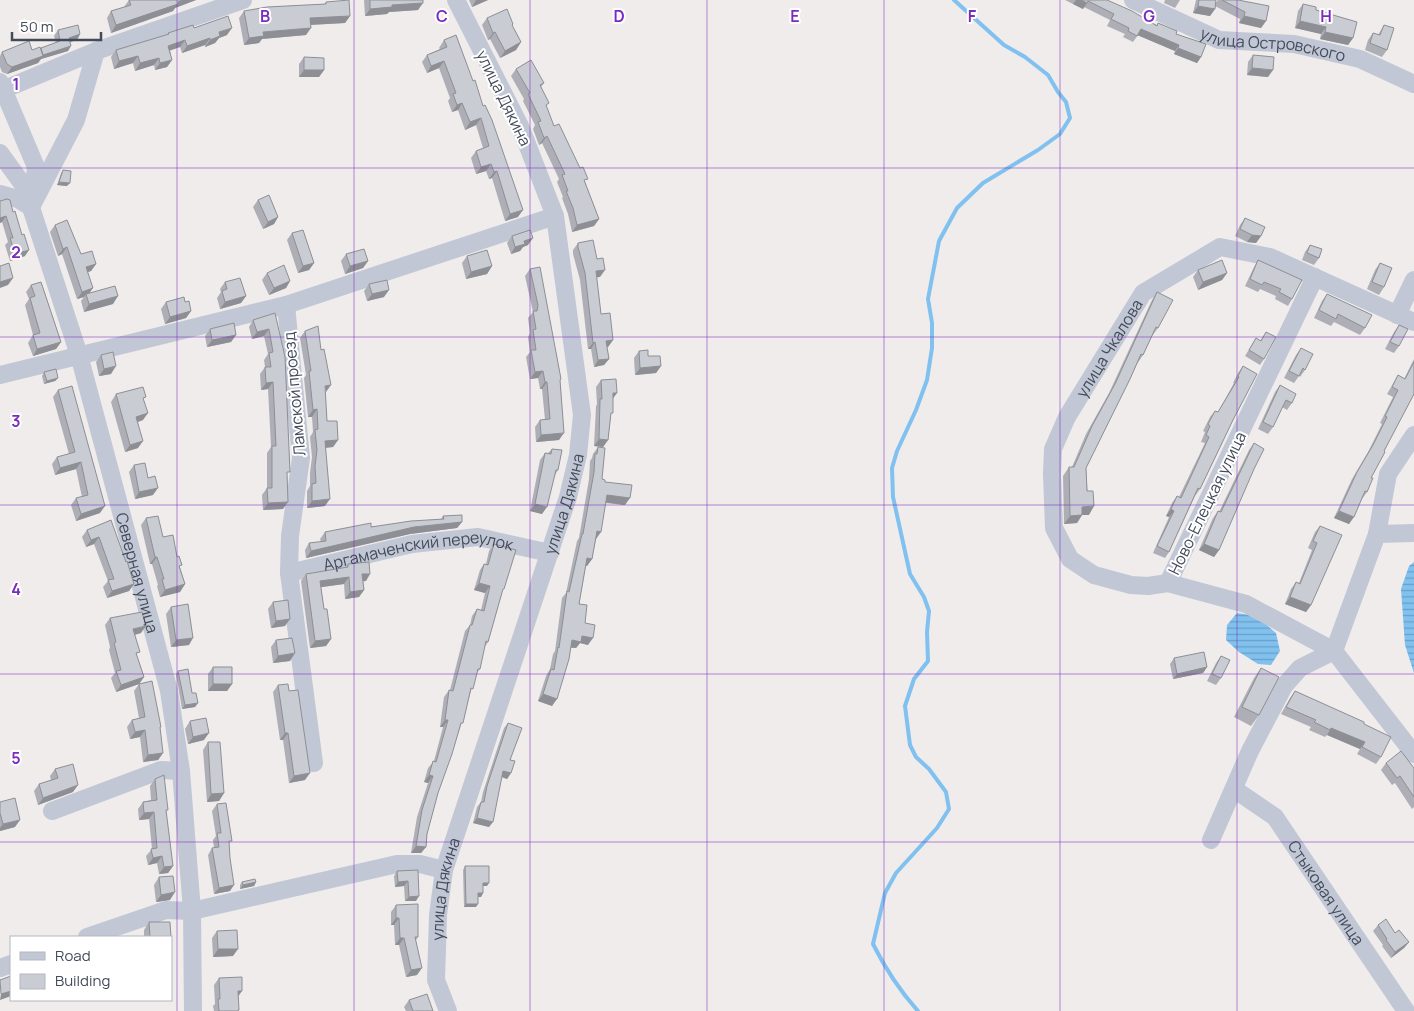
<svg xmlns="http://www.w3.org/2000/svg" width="1414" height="1011" viewBox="0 0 1414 1011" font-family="Manrope,sans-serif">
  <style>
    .water { fill: url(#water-rules) }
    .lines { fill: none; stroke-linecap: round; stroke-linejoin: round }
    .stream { stroke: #80c1ef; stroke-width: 4 }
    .minor { stroke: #c1c7d4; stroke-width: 18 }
    .wall { fill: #aeafb6 }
    .shaded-wall { fill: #8d8f94 }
    .building { fill: #caccd4; stroke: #8d8f94 }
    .grid { fill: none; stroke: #7b2cbf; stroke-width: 1; stroke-opacity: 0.55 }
    .labels { text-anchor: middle; stroke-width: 4; stroke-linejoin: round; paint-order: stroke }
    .street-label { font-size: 16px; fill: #434a5a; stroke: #fff }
    .grid-label { font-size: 16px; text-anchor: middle; font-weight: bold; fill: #7b2cbf; stroke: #fff; stroke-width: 4; stroke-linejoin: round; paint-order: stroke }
  </style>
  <defs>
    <pattern id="water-rules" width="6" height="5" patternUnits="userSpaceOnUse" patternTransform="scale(1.25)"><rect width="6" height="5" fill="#80c1ef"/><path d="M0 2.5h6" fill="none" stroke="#6a9fc5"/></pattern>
  </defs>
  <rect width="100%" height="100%" fill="#efeceb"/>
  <path class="water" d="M1414,562v111l-9,-28 -4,-56 8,-23z
    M1237,613l19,3 20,17 4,18 -9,14 -13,-1 -19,-12 -13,-12 1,-15z"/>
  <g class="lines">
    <path class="stream" d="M918,1011c-18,-20 -33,-43 -45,-67l12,-51 11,-20 41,-45 12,-19 -3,-17 -17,-23 -13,-12 -6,-12 -5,-39 9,-27 14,-18 -1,-29 2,-21 -5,-14 -14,-23 -17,-77 -1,-29 5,-17 19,-41 11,-30 5,-32v-25l-4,-24 11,-58 18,-33 26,-25 55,-33 22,-16 10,-16 -4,-16 -8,-10 -10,-17 -23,-18 -21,-12 -50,-45"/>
    <g class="minor">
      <path id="s1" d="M1133,0l86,40 75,4 66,15 54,25"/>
      <path d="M0,82l36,85 -3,27"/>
      <path d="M0,91l96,-40 147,-51"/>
      <path id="s2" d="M0,153l24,33 55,169 90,336 12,80 11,140 1,100"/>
      <path d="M0,194l18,5 13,8"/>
      <path d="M31,207l45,-87 20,-69"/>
      <path d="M1315,277l-147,306 78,21 88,47 80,103"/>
      <path d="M1397,315l17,-35"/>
      <path d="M0,375l286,-70"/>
      <path d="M1377,534l37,-1"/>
      <path id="s3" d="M289,573l123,-29 66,-7 72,16"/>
      <path id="s4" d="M1168,583l-20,3 -17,-1 -37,-10 -24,-16 -16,-31 -2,-54 1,-25 14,-32 76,-124 77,-46 50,10 144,65"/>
      <path d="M314,763l-25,-190 1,-37 11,-78 -15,-153 269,-89"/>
      <path id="s5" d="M1234,789l41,28 131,194"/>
      <path d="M52,811l109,-41 20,1"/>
      <path d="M1211,840l39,-89 34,-65 16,-18 34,-17 43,-117 11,-60 26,-39"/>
      <path d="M87,937l79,-27 26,1 205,-47h23l24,6"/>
      <path d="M0,968l11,-4"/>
      <path id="s6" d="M448,1011l-12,-31 2,-65 6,-45 124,-373 10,-42 4,-40 -27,-199 -35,-90 -64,-126"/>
    </g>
  </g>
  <path class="wall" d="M129,0h67l-21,8 -2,3 -62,22 -4,-15 4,-7 13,-4z
    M364,0h59l-5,10 -29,2 -2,2 -22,2z
    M469,0h19l-16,7z
    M1065,0h42l50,25 1,-2 18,11 25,23 -4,6 -23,-9 1,-3 -37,-16 -5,7 -10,-5 2,-3 -18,-8 3,-6 -26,-13 -1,2z
    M1165,0h15l-5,8 -11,-5z
    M1196,0h20l-1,4 3,-4h20l28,21 -5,7 -22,-5 1,-4 -25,-13v3l-5,7 -17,-3z
    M326,2l24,14 -5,7 -34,2 -5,10 -44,4 -3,4 -15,2 -5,-27 5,-7 81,-7z
    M1303,4l13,6 37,28 -5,7 -28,-6 1,-5 -26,-6 3,-17z
    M487,18l26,6 -1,2 9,16 -5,8 -16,8 -10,-19 -2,1 -6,-15z
    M1384,25l3,25 -5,7 -17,-7 3,-10 5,-7 5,2z
    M194,28l33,7 -8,3 -4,5 -10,4v-2l-23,8 -2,-6 -10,3 2,10 -5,7 -12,3 -1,-5 -19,6 -2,-8 -19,6 -3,-12 5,-7 51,-15 1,-2z
    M58,30l22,4 -3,6 -7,2 -2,9 -27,8 -3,4 -31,11 -5,-2 -2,-5v-11l2,-4 30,-2 9,-2 15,-5 -2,-7z
    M456,35l62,182 -13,4 -13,-43 -3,1 -3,-8 -10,3 -5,-16 5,-7 7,-3 -7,-23 -11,5 -7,-20 -6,2 -4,-11 2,-3 -11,-30 -12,5 -5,-11 5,-7 13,-6 -1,-1 5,-8z
    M1253,55l15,22 -21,-2 1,-13z
    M304,57l20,13 -5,7h-20v-13z
    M516,69l28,14 -3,4 5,20 8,19 31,56 14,37 -5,7 -22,6 -4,-18 -6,-16 1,-1 -6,-15 2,-3 -17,-36 -3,2 -6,-16 2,-4 -12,-24 1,-2 -13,-23z
    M63,170l4,16 -10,-1 4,-12z
    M258,200l20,17 -4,7 -11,5 -10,-22z
    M0,201l13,11 9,23 3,21 -15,5 -5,-16 3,-3 -6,-20 -2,1z
    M1245,218l16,18 -5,7 -9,-1 -12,-6 5,-11z
    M55,225l26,29 15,10 -5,7 -3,1 2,21 23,11 -29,8 -3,-11 3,-4 -7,2 -15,-45 -4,2 -8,-24z
    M292,233l22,30 -5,7 -11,3 -11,-33z
    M512,236l16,9 -5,2 -3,4 -9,3 -4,-11z
    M578,243l22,34h-4l5,37 12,26 -5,7h-1l2,12 -5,6 -10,2 -3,-18h-3l-8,-69 -7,-26v-4z
    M1310,245l9,13 -5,7 -12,-5 3,-8z
    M346,254l22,7 -5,7 -18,6 -4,-13z
    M467,256l25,10 -5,8 -21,5 -4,-16z
    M1258,260l34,39 -4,7 -13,-7 1,-3 -16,-7 -2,3 -13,-6 9,-19z
    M1380,263l4,24 -5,8 -12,-6 8,-19z
    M530,269l30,112 -1,59 -23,2 -1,-15 5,-7h5l-3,-31h-2l-2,-11 -8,1 -4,-22 4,-5 -2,-15 2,-4 -2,-15 5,-6 -8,-36z
    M1198,270l29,3 -5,7 -24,10 -5,-13z
    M267,273l23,8 -4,7 -17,7 -7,-15z
    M225,282l21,14 -5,7 -21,6 -3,-11 4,-6 -1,-3z
    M369,284l15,13 -17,4 -3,-10z
    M31,285l30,57 -5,7 -23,7 -5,-13 5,-8 -8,-30 4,-6 -3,-7z
    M1157,292l1,36 -6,8 -9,19 -6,9 -51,104 3,47h-7l-5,8 -13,1 -1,-48 6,-9h3l14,-33 23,-41 43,-93z
    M1327,294l38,34 -5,7 -26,-13 -3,4 -17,-8 8,-17z
    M166,302h19l6,9 -5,7 -21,6 -4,-15z
    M275,313l12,164 -4,32 -20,1 -1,-15 5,-7v-35l4,-6 -3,-58 -7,1 -1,-16 5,-7 -1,-7 4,-6 -4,-18 -12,3 -3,-12 4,-7z
    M1399,325v21l-5,7 -9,-4 9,-17z
    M210,329l26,6 -5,7 -24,5 -2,-11z
    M305,331l20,61 2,29 11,19 -5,7 -7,1 -1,58 -18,2v-17l3,-5v-13l2,-16 -2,-20 3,-5 -1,-15h-4l-4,-39 2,-3 -6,-37z
    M1266,332l-2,27 -4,6 -15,-9 11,-18 4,3z
    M1301,348l4,22 -5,7 -1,-1 -5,7 -10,-5 12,-23z
    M639,351l9,5 13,10 -5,7 -21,2 -1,-17z
    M101,355l10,19 -12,2 -3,-14z
    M1414,359v35l-30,57 -13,27 -4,14 -5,7 -13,25 -15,-6 18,-39 16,-27 14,-28 -2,-1 13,-26 -6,-3 11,-19 6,4z
    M1243,366l-10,54 -33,69 -5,7 -26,56 -4,6 -12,-5 16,-36 -3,-1 6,-13 5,-7 2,1 26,-54 -4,-1 4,-10 -2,-1 7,-14 5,-6 3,1 16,-29h-1l5,-10z
    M44,372l14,6 -3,3 -11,3 -2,-8z
    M601,380l12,18 -5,42 -5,7 -9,-1 2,-40 1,-2 -1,-17z
    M1280,385l12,18 -5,7 -5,-3 -9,20 -5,7 -10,-5 17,-37z
    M58,390l42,123 -24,8 -5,-16 5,-7 6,-1 -6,-28 -21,6 -3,-11 5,-7 12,-3 -16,-57z
    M116,394l28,6 -1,20 -5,2v26l-13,4 -14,-50z
    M1254,443l-35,107 -5,7 -15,-7 14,-32 5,-7 1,1 30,-62z
    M598,447l4,32 23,26 -20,-2 -9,36 -4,20 -5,7 -1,-1 -7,39 6,19 3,22 -8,-2 -4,5h-5l-19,58 -14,-5 8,-25 4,-7 3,-15 2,-3 7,-53 4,-5 11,-52 2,-3 10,-59 1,-18 2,-3 1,-4z
    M552,449l6,21 -3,5 -13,39 -12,-3 10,-51 5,-7h3z
    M134,465l14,13 5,17 -18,4 -6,-27z
    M443,516l19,6 -5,6 -47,6 -104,24 -1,-8 4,-7 12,-1 -1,-3 5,-7 116,-13z
    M146,518l17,19 14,20 8,27 -5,8 -20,5 -3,-11 1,-1 -6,-21h-2l-9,-39z
    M111,520l23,64 -5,7 -22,7 -4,-11 5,-6 -14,-37 -8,3 -4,-10 5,-7z
    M1320,526l-9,79 -5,7 -21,-8 6,-15 5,-7 3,1 13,-33 -4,-2 7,-16z
    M494,544l8,48 -14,50 -4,6 -4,21 -4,5 -16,54 -22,65 -11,41 -1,13 -5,6h-10l6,-36 11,-34 -4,-1 4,-14 6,-7 9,-34h-3l4,-30 5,-7h1l15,-59 5,-6 2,-9 5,-7 4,1 4,-17 -11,-3 6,-20 4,-6h2l3,-13z
    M348,564l18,17h-3l1,9 -5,7 -14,2 -1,-15 -23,3 3,22 7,30 -5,7 -16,2 -9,-67 5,-7 39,-6z
    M273,602l12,24 -14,2 -3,-19z
    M171,607l18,38 -18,2 -5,-33z
    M110,618l31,15 -6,2 2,21 7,21 -5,7 -23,8 -5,-14 4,-5 -6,-23 1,-3 -5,-22z
    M276,640l14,21 -17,2 -2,-16z
    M1221,656v22l-5,7 -9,-4 9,-18z
    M1174,658l33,9 -4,6 -30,6 -3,-15z
    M213,667l19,17 -5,7h-19v-17z
    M1261,668l-2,47 -8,11 -17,-9 20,-39z
    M178,671l20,32 -3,4 -13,2 -6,-35z
    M139,684l24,69 -5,7 -15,2 -3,-25 -10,2 -3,-12 5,-7 7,-2 -5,-27z
    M278,685l11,6 16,89 -16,3 -6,-43h-3l-7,-48z
    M1295,691l69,33 17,33 -5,7 -19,-10 3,-5 -33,-14 -2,2 -16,-7 2,-3 -30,-13 9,-16z
    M190,721l14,19 -16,4 -3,-15z
    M508,723l3,50 -4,6 -5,-2 -13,50 -16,-4 4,-16 4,-5 2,-10 21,-64z
    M208,742l16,51 -5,8 -12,1 -4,-52z
    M1386,763l28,5v39l-2,2 -17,-26 -3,2 -11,-15z
    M55,769l18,23 -35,13 -4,-14 5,-7 12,-4 -1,-4z
    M155,779l11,34 7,53 -5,7 -9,1 -2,-11 -9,2 -2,-9 6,-7 -3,-30 -10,1 -1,-11 5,-7 8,-2 -1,-14z
    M0,802l15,25 -15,4z
    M217,804l12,41 1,46 -16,3 -6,-39 4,-7h2l-1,-8 3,-4 -4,-25z
    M465,866l22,20h-4v7l-2,4h-3l-2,10h-12l-1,-37z
    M418,870l-2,31h-11l-1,-15 -9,1 -1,-11 3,-5z
    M159,877l11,23 -14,2 -2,-17z
    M242,882h14l-2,4 -14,3v-4z
    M396,905l22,32 -2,3 1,35 -11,2 -7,-32h-4l-1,-20h-3v-13z
    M149,922l22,15h-27v-7z
    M1378,925l17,8 14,9 -5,6 -13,10 -9,-12 1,-1 -10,-14z
    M217,931l16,25 -20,1 -1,-19z
    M219,978l19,19 1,13 -1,1h-24l-1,-5 2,-2 -1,-19z
    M409,1000l24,11h-27l-2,-4z"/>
  <path class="shaded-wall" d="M183,0h13l-21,8 -2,3 -62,22 5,-8z
    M476,0h12l-16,7z
    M1076,0h5l6,3 -4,6 -10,-5z
    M423,3l-5,7 -29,2 -2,2 -22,2 5,-7 22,-4z
    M1198,6l17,3 -5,7 -17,-3z
    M350,16l-5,7 -39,2 4,-7z
    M1244,16l22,5 -5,7 -22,-5z
    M1300,21l26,6 -5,7 -26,-6z
    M232,28l-5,7 -8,3 -4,5 -10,4 5,-7 9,-8z
    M311,28l-5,7 -44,4 -3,4 -15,2 5,-7 14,-6z
    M1141,29l38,16 -4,6 -38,-16z
    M495,32l-5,7 -2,1 5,-7z
    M1325,32l28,6 -5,7 -28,-6z
    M80,34l-3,6 -11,3 3,-5z
    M210,38l-5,7 -23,8 5,-7z
    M185,40l-5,7 -17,6 5,-7z
    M521,42l-5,8 -16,8 5,-7z
    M71,46l-3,5 -27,8 -3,4 -31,11 5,-7 30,-12z
    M1178,48l23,9 -4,6 -23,-9z
    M138,56l-5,7 -19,6 5,-8z
    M159,58l-5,7 -19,6 5,-8z
    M172,60l-5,7 -12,3 5,-7z
    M444,61l-5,7 -12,5 4,-7z
    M1252,68l21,2 -5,7 -21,-2z
    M304,70h20l-5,7h-20z
    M462,103l-4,7 -6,2 5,-7z
    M481,118l-5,7 -11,5 5,-8z
    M547,136l-5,7 -3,2 5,-7z
    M491,164l-5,7 -10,3 5,-7z
    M497,171l-5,7 -3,1 5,-7z
    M59,182l11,1 -3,3 -10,-1z
    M523,210l-5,7 -13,4 5,-7z
    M6,216l-4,6 -2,1v-5z
    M278,217l-4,7 -11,5 5,-7z
    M599,219l-5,7 -22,6 5,-7z
    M1252,235l9,1 -5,7 -9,-1z
    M533,238l-5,7 -5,2 -3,4 -9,3 4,-7 9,-6z
    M67,247l-5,7 -4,2 5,-7z
    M29,250l-4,6 -15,5 5,-7z
    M368,261l-5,7 -18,6 5,-8z
    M314,263l-5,7 -11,3 5,-7z
    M96,264l-5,7 -10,3 5,-7z
    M492,266l-5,8 -21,5 5,-7z
    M605,270l-5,7 -9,1 5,-7z
    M1227,273l-5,7 -24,10 5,-8z
    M13,278l-5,7 -8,3v-6z
    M290,281l-4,7 -17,7 5,-7z
    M93,288l-5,7 -2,-1 -2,3 -7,2 5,-7z
    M389,290l-5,7 -17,4 5,-7z
    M118,296l-5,8 -29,8 5,-8z
    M246,296l-5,7 -21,6 5,-7z
    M191,311l-5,7 -21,6 5,-7z
    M269,329l-5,7 -12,3 5,-7z
    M236,335l-5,7 -24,5 5,-7z
    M613,340l-5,7 -7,1 5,-7z
    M61,342l-5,7 -23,7 4,-7z
    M595,342l-4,7h-3l5,-6z
    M609,359l-5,6 -10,2 4,-7z
    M116,366l-5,8 -12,2 5,-7z
    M661,366l-5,7 -21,2 5,-7z
    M543,371l-5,7 -8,1 5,-7z
    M58,378l-3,3 -11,3 3,-3z
    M273,382l-5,7 -7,1 5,-7z
    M545,382h2l-5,7h-2z
    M331,385l-5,7 -1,-6z
    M613,393h4l-5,7z
    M317,409l-5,8h-4l5,-7z
    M148,413l-5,7 -12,4 5,-7z
    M564,433l-5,7 -23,2 5,-7z
    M599,439l9,1 -5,7 -9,-1z
    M338,440l-5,7 -13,1 5,-7z
    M143,441l-5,7 -13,4 5,-7z
    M81,462l-5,7 -21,6 5,-7z
    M158,488l-5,7 -18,4 4,-7z
    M607,495l23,3 -5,7 -23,-3z
    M330,499l-5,7 -18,2 5,-7z
    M288,502l-5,7 -20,1 5,-7z
    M535,504l12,3 -5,7 -12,-3z
    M105,506l-5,7 -24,8 5,-7z
    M1094,506l-5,9h-7l-5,8 -13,1 6,-8 12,-9z
    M1171,509l3,2 -5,6 -3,-1z
    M1339,511l15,6 -5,7 -15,-6z
    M462,522l-5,6 -47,6 -104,24 5,-7 103,-24z
    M597,531l4,1 -5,7 -3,-1z
    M99,537l-5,7 -8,3 5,-7z
    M1204,544l15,6 -5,7 -15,-7z
    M155,557h2l-5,7h-2z
    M587,558l5,1 -5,7 -5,-1z
    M362,574h8l-4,7 -9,1z
    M349,577l-5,7 -29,4 5,-7z
    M479,583l11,3 -5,7 -11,-3z
    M134,584l-5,7 -22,7 5,-7z
    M185,584l-5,8 -20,5 5,-7z
    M364,590l-5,7 -14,2 5,-7z
    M1290,597l21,8 -5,7 -21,-8z
    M290,619l-5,7 -14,2 5,-7z
    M146,626l-5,7 -13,3 5,-7z
    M582,636l11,2 -5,7 -8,-2 -4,5 -9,-1 5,-7z
    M193,638l-4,7 -18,2 5,-7z
    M331,639l-5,7 -16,2 5,-7z
    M295,653l-5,8 -17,2 5,-7z
    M1207,667l-4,6 -30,6 4,-5z
    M144,677l-5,7 -23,8 5,-7z
    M213,684h19l-5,7h-19z
    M543,694l14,5 -5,7 -14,-5z
    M198,703l-3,4 -13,2 3,-4z
    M445,720h3l-5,7h-3z
    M1331,728l34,14 -5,7 -33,-14z
    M145,730l-5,7 -10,2 5,-7z
    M209,733l-5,7 -16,4 5,-7z
    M285,733h3l-5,7h-3z
    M163,753l-5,7 -15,2 5,-7z
    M503,771l8,2 -4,6 -8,-3z
    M310,773l-5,7 -16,3 5,-7z
    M429,775l4,1 -5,7 -4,-1z
    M78,785l-5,7 -35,13 5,-7z
    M224,793l-5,8 -12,1 4,-8z
    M154,812l-5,7 -10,1 5,-7z
    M477,818l16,4 -4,5 -16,-4z
    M20,820l-5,7 -15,4v-3l3,-4z
    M416,846l10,1 -5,6h-10z
    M162,856l-5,7 -9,2 5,-7z
    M173,866l-5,7 -9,1 5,-7z
    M408,881l-4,5 -9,1 3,-5z
    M256,882l-2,4 -14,3 3,-4z
    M483,883h6l-2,3h-7z
    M234,885l-4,6 -16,3 5,-6z
    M175,892l-5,8 -14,2 5,-7z
    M478,893h5l-2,4h-5z
    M419,896l-3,5h-11l4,-4z
    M466,904h12l-2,3h-12z
    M396,918h3l-5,7h-3z
    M400,938h4l-5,7h-4z
    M1409,942l-5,6 -13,10 4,-6z
    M218,949h20l-5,7 -20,1z
    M422,968l-5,7 -11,2 5,-7z
    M11,991v5l-11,4 1,-6z
    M238,991h4l-5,7z"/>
  <path class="building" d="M129,0h54l-5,2v2l-62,21 -5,-14 20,-6z
    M349,0l1,16 -40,2 1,10 -48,4 1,4 -15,2 -5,-27 23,-4 59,-3v-2z
    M370,0h53v3l-31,2v2l-22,2z
    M1081,0h26l25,11 25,15 1,-3 19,8 -1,3 30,10 -5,13 -23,-9 1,-3 -38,-16 -4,7 -9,-5 1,-3 -18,-9 3,-5 -26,-13 -1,2z
    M1199,0h17l-1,9 -17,-3z
    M1222,0h16l31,6 -3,15 -22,-5 1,-4z
    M1303,4l13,3v3l41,12 -4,16 -28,-6 1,-5 -26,-6z
    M507,9l6,15 -1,1 9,17 -16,9 -10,-19 -2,1 -6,-15z
    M228,16l4,12 -13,4 1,4 -10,4v-2l-23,8 -2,-6 -17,6 4,14 -12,3 -1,-5 -19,5 -2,-7 -19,5 -3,-11 53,-16 -1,-1 25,-8 1,3z
    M78,25l2,9 -11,4 2,8 -28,9 -2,-7 19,-7 -2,-11z
    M1384,25l10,3 -7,22 -17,-7 3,-10 7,2z
    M456,35l17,46 2,-1 8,26 2,-1 7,15 31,90 -13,4 -13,-43 -3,1 -3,-8 -10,3 -5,-16 13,-5 -8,-28 -11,4 -8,-19 -5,2 -4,-11 3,-1 -12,-32 -13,5 -4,-11 20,-8 -3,-7z
    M29,41l3,9 8,-3 3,9 -31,11 -5,-3 -5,-12z
    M1253,55l21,2 -1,13 -21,-2z
    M304,57l20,1v12h-20z
    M531,60l13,23 -4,2 9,18 -3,2 8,21 5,-2 21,44 3,-1 5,12 -4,1 15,39 -22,6 -4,-17 -7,-17h2l-6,-16 3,-1 -18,-38 -3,2 -6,-16 3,-1 -13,-27 2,-1 -14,-24z
    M63,170l8,1 -1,12 -11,-1z
    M269,195l9,22 -10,5 -10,-22z
    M7,199l3,1 3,12 2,-1 7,24 2,-1 5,16 -14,4 -5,-16h3l-7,-22 -6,2v-17z
    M1245,218l20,9 -4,9 -9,-1 -12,-6z
    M67,220l14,34 11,-3 4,13 -10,3 7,21 -11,4 -15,-45 -4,2 -8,-24z
    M303,230l11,33 -11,3 -11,-33z
    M530,230l3,8 -9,3 1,3 -10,3 -3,-11z
    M593,240l4,19 6,-1 2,12 -9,1 5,43 9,-1 3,27 -7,1 3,18 -11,1 -3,-18 -2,1 -8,-70 -7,-26v-4z
    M1310,245l12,4 -3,9 -12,-5z
    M364,249l4,12 -18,5 -4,-12z
    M487,250l5,16 -21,6 -4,-16z
    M1222,260l5,13 -24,9 -5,-12z
    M1258,260l44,20 -10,19 -13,-7 2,-3 -17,-7 -2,3 -12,-6z
    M9,263l4,15 -13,4v-16z
    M1380,263l12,5 -8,19 -12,-5z
    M284,265l6,16 -16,7 -7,-15z
    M540,267l21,112 -1,1 4,53 -23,2 -1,-15 10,-1 -3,-37h-2l-2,-11 -8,1 -4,-22h5l-3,-20 3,-1 -3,-18h4l1,-6 -8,-36z
    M240,278l6,18 -21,6 -3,-11 5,-2 -2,-7z
    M387,280l2,10 -17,4 -3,-10z
    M41,282l20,60 -24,7 -4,-14 7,-2 -10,-35 5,-2 -4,-11z
    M115,286l3,10 -29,8 -3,-10z
    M1157,292l16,8 -15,28 -2,-1 -13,28 -2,-1 -11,25 -44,89 1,23h6l1,15 -12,1v8l-12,1 -1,-49h5l18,-41 23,-42z
    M1327,294l45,21 -7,13 -27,-14 -2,5 -17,-9z
    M184,297l1,5 4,-1 2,10 -21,6 -4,-15z
    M275,313l10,44 5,115h-3l1,30 -20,1 -1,-15h5v-42h4l-3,-64 -7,1 -1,-16h6l-2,-14 4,-1 -4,-23 -12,3 -4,-12z
    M234,323l2,12 -24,5 -2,-11z
    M1399,325l9,4 -9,17 -9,-4z
    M318,326l3,24 3,-1 7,36 -6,1 2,35h10l1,19 -13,1 5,58 -18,2v-17l4,-1 -1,-17 2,-16 -2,-20 3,-1 -1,-20 -4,1 -4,-39h2l-6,-40z
    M1266,332l10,5 -12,22 -15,-9 7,-12 5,3z
    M1301,348l12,6 -8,16 -2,-2 -4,8 -10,-5z
    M648,350v6h12l1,10 -21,2 -1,-17z
    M113,352l3,14 -12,3 -3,-14z
    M1414,362v32l-30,57 1,1 -14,26h2l-6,14 -2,-1 -11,26 -15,-6 18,-39 16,-27 14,-28 -2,-1 13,-26 -6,-3 6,-12 7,4z
    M1243,366l14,8 -24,46 -33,69 -2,-1 -29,64 -12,-6 17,-35 -3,-2 6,-13 4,2 28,-61 -3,-2 4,-9 -2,-2 7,-13 3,1 21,-35 -1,-1z
    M56,369l2,9 -11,3 -3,-9z
    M616,379l1,14h-4v20h-2l-3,27 -9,-1 1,-40h2l-1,-19z
    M1280,385l16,9 -4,9 -6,-3 -13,27 -10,-5z
    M72,386l33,120 -24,8 -5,-16 12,-3 -7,-33 -21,6 -3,-11 18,-5 -17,-62z
    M143,387l3,10 -3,1 5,15 -12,4 7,24 -13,4 -14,-51z
    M1254,443l10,6 -10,20 -35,81 -15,-6 14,-33 3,1z
    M598,447l7,1 -3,31 3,1v2l27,3 -2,13 -23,-3 -6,37 -4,-1 -5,28 -5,-1 -8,46 8,1 -2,18 10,2 -2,13 -11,-2 -1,6 -9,-2 -3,19 -12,40 -14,-5 8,-25 3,1 4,-23 1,1 8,-57 2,1 13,-58h1l11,-62 1,-18h2z
    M552,449l10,1 -4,20h-2l-9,37 -12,-3 10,-51 6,1z
    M145,463l3,15 7,-2 3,12 -19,4 -5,-27z
    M462,515v7l-48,5 -103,24 -2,-8 17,-2 -1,-9 46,-9v4l40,-6 33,-2 -1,-3z
    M158,516l5,21 10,-2 4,22 2,-1 3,9 -3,1 6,18 -20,6 -3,-11h2l-7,-22h-2l-9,-39z
    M111,520l15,42 1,-1 7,23 -22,7 -4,-11 6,-1 -15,-42 -8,3 -4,-10z
    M1320,526l22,9 -31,70 -21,-8 6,-15 4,2 17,-41 -4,-2z
    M494,544l22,6 -12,39h-1l-15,53 -2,-1 -6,28h-2l-5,20 -2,-1 -8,35h-2l-9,31 -14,39 -11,41 -1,13 -10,-1 6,-36 11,-34 -4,-1 4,-14 3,1 12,-42h-3l4,-30 4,1 17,-66h2l5,-16 7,2 6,-25 -11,-3 5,-19 4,1z
    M369,562l1,12h-8l2,16 -14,2 -1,-15 -29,4 4,28h3l4,30 -16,2 -9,-67 42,-7v-3z
    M288,600l2,19 -14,2 -3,-19z
    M188,604l5,34 -17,2 -5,-33z
    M142,612l4,14 -13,3 7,23 -4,1 8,24 -23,8 -5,-14 5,-1 -7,-27 2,-1 -6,-24z
    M292,638l3,15 -17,3 -2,-16z
    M1204,652l3,15 -30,7 -3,-16z
    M1221,656l9,4 -9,18 -9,-4z
    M213,667h19v17h-19z
    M1261,668l18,9 -20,38 -17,-8z
    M188,669l4,24h4l2,10 -13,2 -7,-34z
    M152,681l9,46h-1l3,26 -15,2 -3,-25 -10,2 -3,-12 13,-3 -6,-33z
    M288,684l1,7 9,-1 12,83 -16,3 -6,-43h-3l-7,-48z
    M1295,691l69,31v2l27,13 -10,20 -19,-10 3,-5 -34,-14 -1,2 -16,-8 2,-2 -30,-13z
    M206,718l3,15 -16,4 -3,-16z
    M508,723l14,5 -12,32 5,1 -4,12 -8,-2 -10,51 -16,-4 4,-16h3l3,-16z
    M208,742h12l4,51 -13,1z
    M1401,751l13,17v29l-14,-21 -3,2 -11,-15z
    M73,764l5,21 -35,13 -4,-14 19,-6 -3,-9z
    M164,775l4,35h-2l7,56 -9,1 -2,-11 -9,2 -2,-9 6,-1 -3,-36 -10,1 -1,-11 14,-2 -2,-21z
    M15,798l5,22 -17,4 -3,-11v-11z
    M226,803l6,38h-3l1,17 4,27 -15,3 -7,-40 7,-1 -2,-14h4l-4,-29z
    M465,866h24v17h-6v10h-5v11h-12z
    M418,870l1,26 -10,1 -1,-16 -10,1 -1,-11z
    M173,876l2,16 -14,3 -2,-18z
    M255,879l1,3 -13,3 -1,-3z
    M418,904v33h-3l7,31 -11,2 -7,-32h-4l-1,-20h-3v-13z
    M1386,919l9,14 4,-3 10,12 -14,10 -9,-12 1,-1 -9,-14z
    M149,922h21l1,15h-21z
    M237,930l1,19h-20l-1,-18z
    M11,976v15l-10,3 -1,-14z
    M242,977v14h-4l1,19h-1v1h-19l-1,-12h2l-1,-21z
    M427,994l6,17h-20l-4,-11z"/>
  <path class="grid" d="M177,0v1011M354,0v1011M530,0v1011M707,0v1011M884,0v1011M1060,0v1011M1237,0v1011M0,168h1414M0,337h1414M0,505h1414M0,674h1414M0,842h1414"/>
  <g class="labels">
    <g class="street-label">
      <text dy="6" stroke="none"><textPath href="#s1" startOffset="149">улица Островского</textPath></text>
      <text transform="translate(504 98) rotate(64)" y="6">улица Дякина</text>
      <text dy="6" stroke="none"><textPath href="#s4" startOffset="334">улица Чкалова</textPath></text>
      <text transform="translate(294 394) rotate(-95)" y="6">Ламской проезд</text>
      <text dy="6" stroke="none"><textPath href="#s6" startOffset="529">улица Дякина</textPath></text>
      <text transform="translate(1207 503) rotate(-64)" y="6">Ново-Елецкая улица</text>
      <text dy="6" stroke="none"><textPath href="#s3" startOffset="132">Аргамаченский переулок</textPath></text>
      <text dy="6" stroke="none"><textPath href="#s2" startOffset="444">Северная улица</textPath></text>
      <text dy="6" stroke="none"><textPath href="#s6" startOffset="125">улица Дякина</textPath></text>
      <text dy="6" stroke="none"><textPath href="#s5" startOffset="141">Стыковая улица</textPath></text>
    </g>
  </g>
  <g class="grid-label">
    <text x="265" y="22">B</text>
    <text x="442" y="22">C</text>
    <text x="619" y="22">D</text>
    <text x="795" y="22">E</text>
    <text x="972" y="22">F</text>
    <text x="1149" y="22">G</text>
    <text x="1326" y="22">H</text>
    <text x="16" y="90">1</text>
    <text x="16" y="258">2</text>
    <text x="16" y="427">3</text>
    <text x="16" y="595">4</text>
    <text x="16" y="764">5</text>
  </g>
  <rect x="10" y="936" width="162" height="65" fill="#ffffff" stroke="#b4b7bd"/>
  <rect x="20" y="952" width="25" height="8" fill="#c1c7d4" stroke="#b4b7bd"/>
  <text x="55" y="961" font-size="15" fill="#434a5a">Road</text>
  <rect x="20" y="974" width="25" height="15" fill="#caccd4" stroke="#b4b7bd"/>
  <text x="55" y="986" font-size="15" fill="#434a5a">Building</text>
  <path d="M12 32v8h89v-8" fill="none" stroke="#434a5a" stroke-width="2.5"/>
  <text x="20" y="32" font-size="15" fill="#434a5a" stroke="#ffffff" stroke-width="4" paint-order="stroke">50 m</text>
</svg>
